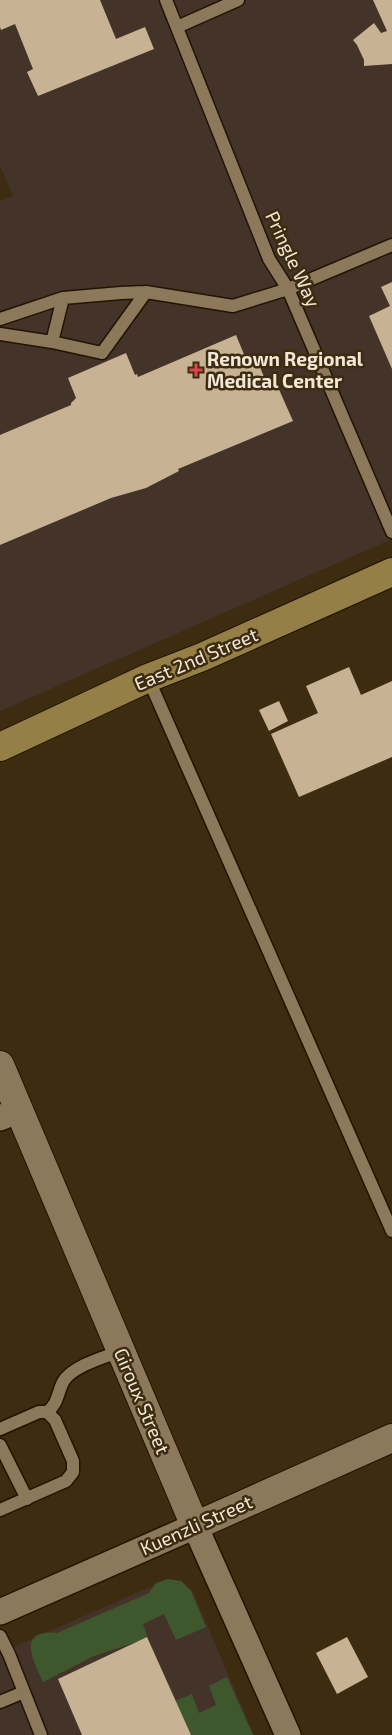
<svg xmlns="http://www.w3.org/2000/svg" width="392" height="1735" viewBox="0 0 392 1735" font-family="'Exo 2',sans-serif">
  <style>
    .medical { fill: #443328 }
    .green { fill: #3f572d }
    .building { fill: #c7b393 }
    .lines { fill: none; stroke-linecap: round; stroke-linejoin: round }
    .service-casing { stroke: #231400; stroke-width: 15 }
    .minor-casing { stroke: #231400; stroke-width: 28 }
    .tertiary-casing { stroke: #231400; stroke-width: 30 }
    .secondary-casing { stroke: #231400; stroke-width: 30 }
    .service { stroke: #8c795c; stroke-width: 12 }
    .minor { stroke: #8c795c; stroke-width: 25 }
    .tertiary { stroke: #8c795c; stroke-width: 28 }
    .secondary { stroke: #948046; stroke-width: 28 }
    .health-dot { fill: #e0444e; stroke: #3d2c10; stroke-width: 2 }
    .labels { text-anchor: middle; stroke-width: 5; stroke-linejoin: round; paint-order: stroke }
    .street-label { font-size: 19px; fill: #f2e7d7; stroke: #3d2c10 }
    .poi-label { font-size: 19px; font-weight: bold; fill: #f2e7d7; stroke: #3d2c10; text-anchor: start }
  </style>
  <rect width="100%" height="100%" fill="#3d2c10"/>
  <path class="medical" d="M0,0h392v539l-392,172v-510l13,-5 -13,-30z
    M168,1579l13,2 11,9 62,145h-254v-82z"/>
  <path class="green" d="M168,1579l13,2 10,10 15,36 -30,13 -12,-26 -21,10 5,14 -54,18 -51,26c-9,-21 -28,-53 14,-49l92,-40 7,-10z
    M227,1677l26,58h-62l-16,-34 17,-7 7,19 17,-8 -7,-19z"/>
  <path class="building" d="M0,0h100l16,39 29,-12 9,22 -116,47 -11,-24 6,-3 -18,-45 -14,6 -1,-3z
    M373,0h19v64l-28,2v-6l-7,-15 -4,-5 21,-17 7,10 6,-2z
    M392,282v87l-23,-53 21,-10 -9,-19z
    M236,335l12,29 9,-4 12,29 8,-4 16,36 -115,48 1,2 -33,17 -35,10 -111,47v-110l71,-30v-2l5,-5 -8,-20 58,-25 9,22 2,-1 1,3z
    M349,667l12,28 31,-14v76l-93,40 -28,-63 47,-21 -12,-27z
    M279,701l9,20 -19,10 -10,-21z
    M147,1637l44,98h-109l-24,-56z
    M347,1637l21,40 -31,17 -21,-41z"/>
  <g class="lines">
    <g class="service-casing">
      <path id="service" d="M166,0l103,259 19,30 104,243
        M177,27l61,-27
        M63,298l-11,44 50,11 44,-61
        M0,319l63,-21 58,-5 25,-1 87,14 55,-17 104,-44
        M0,334l52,8
        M148,678l244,553
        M47,1412c11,-8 10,-18 16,-30 9,-16 42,-25 58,-31
        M0,1429l39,-17h8l8,8 18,41v11l-7,9 -66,29
        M0,1445l27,54
        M0,1636l9,18 32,81
        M0,1702l24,-10"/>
    </g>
    <g class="minor-casing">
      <path id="minor" d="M0,1118l19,-8
        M0,1612l195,-86 93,209"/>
    </g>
    <g class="tertiary-casing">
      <path id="tertiary" d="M0,1065l195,461 197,-88"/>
    </g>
    <g class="secondary-casing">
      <path id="secondary" d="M0,747l148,-69 54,-21 190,-85"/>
    </g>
    <use href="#service" class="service"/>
    <use href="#minor" class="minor"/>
    <use href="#tertiary" class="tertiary"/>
    <use href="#secondary" class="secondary"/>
  </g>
  <path class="health-dot" d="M193.5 362.5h5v5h5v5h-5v5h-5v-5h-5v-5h5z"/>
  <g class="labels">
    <g class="street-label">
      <text transform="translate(293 259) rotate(65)" y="7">Pringle Way</text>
      <text transform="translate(196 659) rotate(-23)" y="7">East 2nd Street</text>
      <text transform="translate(142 1401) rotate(67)" y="7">Giroux Street</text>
      <text transform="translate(196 1525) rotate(-24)" y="7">Kuenzli Street</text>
    </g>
    <g class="poi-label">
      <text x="207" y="366">Renown Regional<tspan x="207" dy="22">Medical Center</tspan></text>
    </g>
  </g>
</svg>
